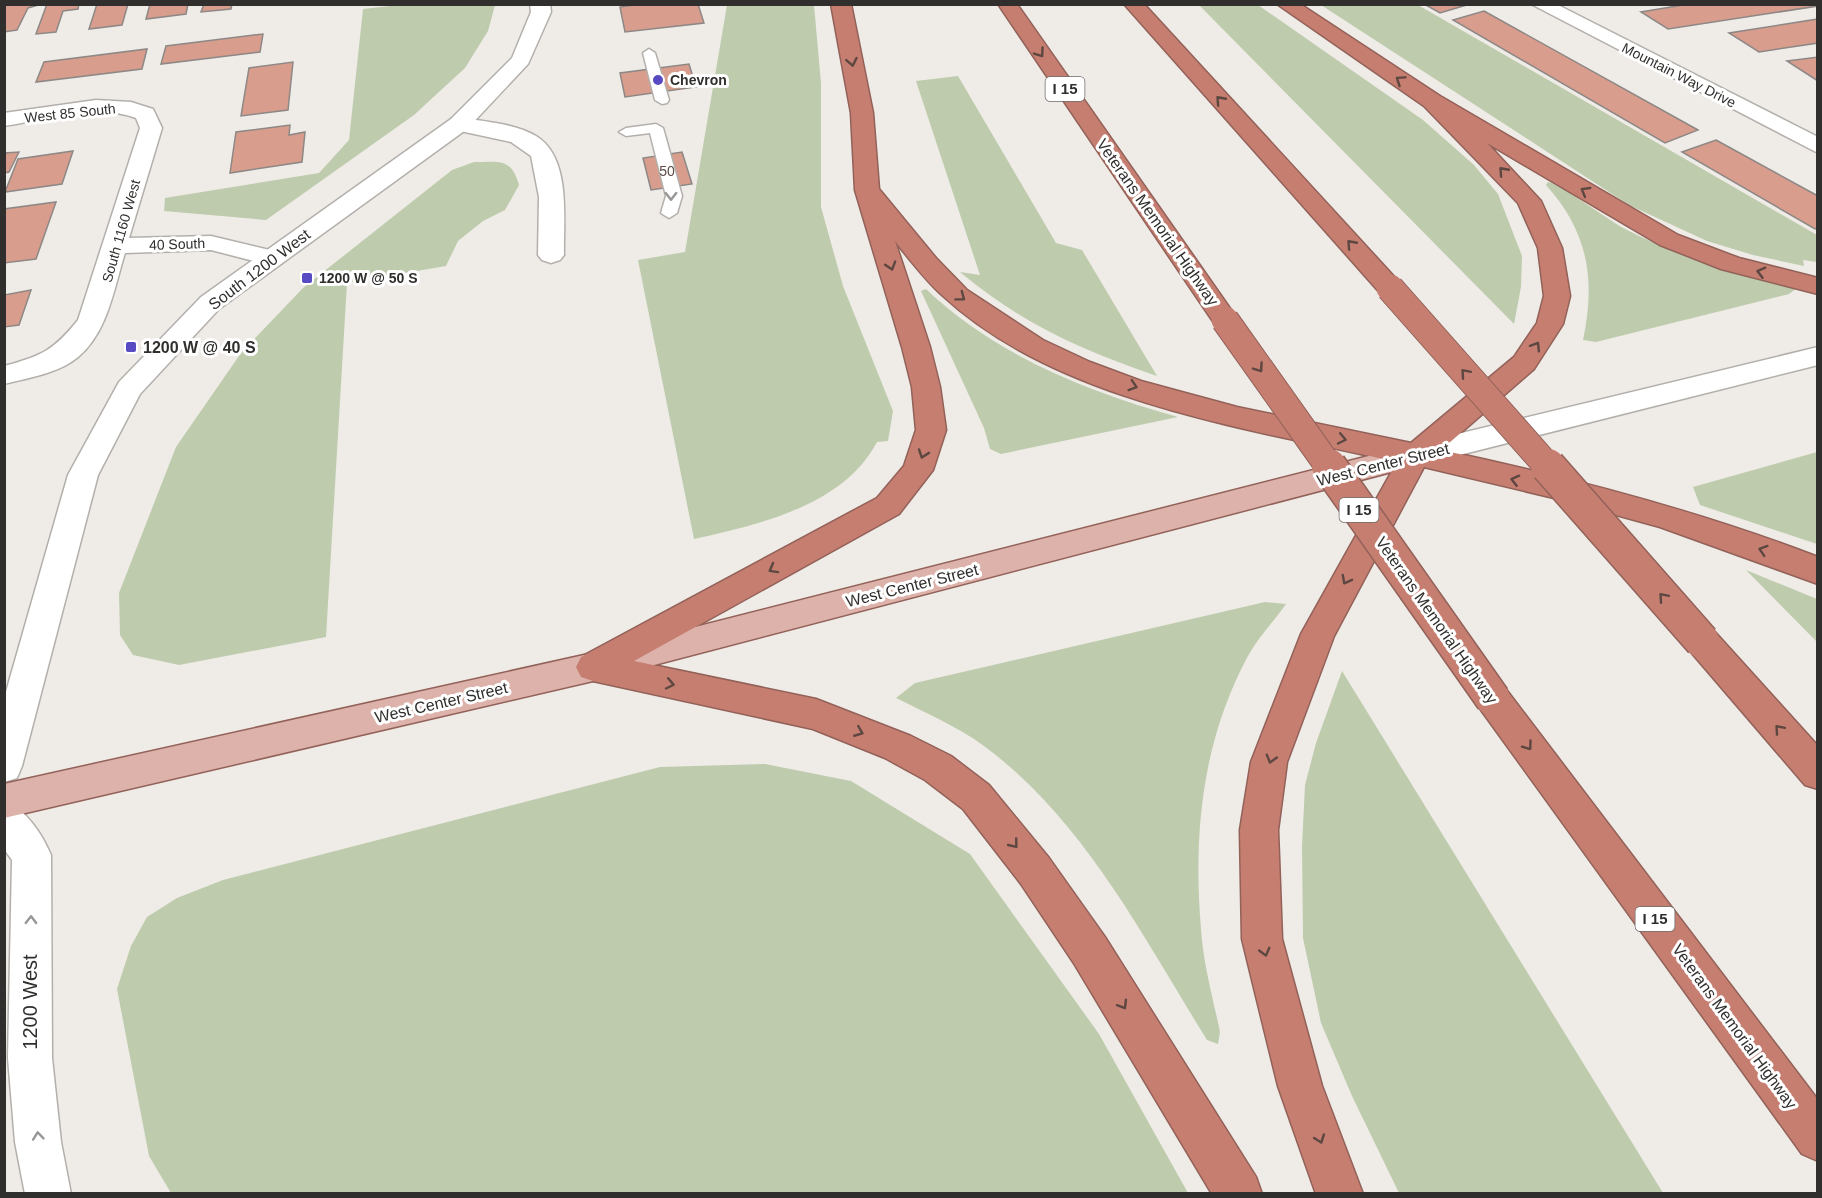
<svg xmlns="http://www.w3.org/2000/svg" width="1822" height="1198" viewBox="0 0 1822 1198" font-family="Helvetica,sans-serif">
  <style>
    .green { fill: #beccad }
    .building { fill: #d89d8c; stroke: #8d8886; stroke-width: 1.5 }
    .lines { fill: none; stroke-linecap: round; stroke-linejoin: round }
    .lane-casing { stroke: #b3b0ac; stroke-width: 3 }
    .street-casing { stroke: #b3b0ac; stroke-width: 3 }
    .secondary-casing { stroke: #b3b0ac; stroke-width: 3 }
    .primary-casing { stroke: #926259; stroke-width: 3 }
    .highway-casing { stroke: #926259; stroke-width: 3 }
    .lane { fill: #fff; fill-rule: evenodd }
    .street { fill: #fff; fill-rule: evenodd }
    .secondary { fill: #fff; fill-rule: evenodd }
    .primary { fill: #ddb2aa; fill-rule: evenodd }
    .highway { fill: #c67e71; fill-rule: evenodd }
    .highway-bridge-far1-casing { stroke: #926259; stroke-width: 29; stroke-linecap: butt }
    .highway-bridge-casing { stroke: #926259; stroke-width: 37; stroke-linecap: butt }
    .highway-bridge-far1 { stroke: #c67e71; stroke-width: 27 }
    .highway-bridge { stroke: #c67e71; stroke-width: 34 }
    .oneway { stroke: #5d4741 }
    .oneway2 { stroke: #989796 }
    .poi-dot { fill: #574ac2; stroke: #fff; stroke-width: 2 }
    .labels { text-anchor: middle; stroke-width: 6; stroke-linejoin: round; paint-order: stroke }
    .far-street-label { font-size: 14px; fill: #302f2d; stroke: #fff }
    .far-poi-label { font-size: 14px; font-weight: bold; fill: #302f2d; stroke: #fff; text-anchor: start }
    .number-label { font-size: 14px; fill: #5a4a45 }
    .shield { fill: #fff; stroke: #6e6d6c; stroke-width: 1.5 }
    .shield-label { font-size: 15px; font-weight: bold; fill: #302f2d }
    .street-label { font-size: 16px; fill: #302f2d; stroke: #fff }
    .poi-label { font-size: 16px; font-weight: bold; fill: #302f2d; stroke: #fff; text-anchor: start }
    .near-street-label { font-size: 20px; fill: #302f2d; stroke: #fff }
  </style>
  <rect width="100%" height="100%" fill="#efebe7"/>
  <path class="green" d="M399,5h96l-7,26 -23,37 -51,47 -148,105 -102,-9 1,-13 154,-25 30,-33 14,-131z
    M727,5h87l7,78v124l22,79 50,125 -5,30 -11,1c-34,64 -117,82 -183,97l-56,-279 47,-8z
    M1199,5h59l165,115 51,45 24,29 24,62 -1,31 -7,37z
    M1321,5h97l399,230v27l-14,-2 1,6 -51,-11 -46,-14 -78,-36z
    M958,76l98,167 26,7 75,126c-75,-26 -135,-52 -197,-104l20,3 -64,-194z
    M474,162c25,0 37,-5 45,23l-14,25 -22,11 -25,20 -12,25 -99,17 -21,354 -147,28 -46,-10 -13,-20 -1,-42 57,-146 65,-94 62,-65 149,-118z
    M1548,182c12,2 59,37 75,46 55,28 113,47 174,60l-8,6 -193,48 -13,-2c13,-61 5,-108 -37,-155z
    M926,289c69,66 162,103 252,128l-177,37 -11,-5 -6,-21 -63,-137z
    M1817,452v92l-117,-39 -7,-18z
    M1746,570l71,29v43z
    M1265,602l21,2c-12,17 -28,34 -38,52 -46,85 -55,178 -47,273 2,34 12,69 19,103l-2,12 -11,-4c-64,-103 -123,-220 -223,-294 -26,-19 -58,-33 -88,-48l19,-15z
    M1342,671l321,522h-264l-47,-97 -31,-73 -18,-85 -1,-92 3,-61 11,-42z
    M765,764l86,17 119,73 129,180 89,159h-1017l-22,-37 -32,-167 14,-43 16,-29 30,-19 46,-18 437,-113z"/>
  <path class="building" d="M4,4h38l-14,4 -11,22 -13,2z
    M47,4h32l-1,5 -15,2 -7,21 -20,2z
    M97,4h31l-6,21 -33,4z
    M150,4h38l-2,10 -40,5z
    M204,4h28l-1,5 -30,3z
    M640,4h58l6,19 -79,9 -5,-25z
    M1424,4h46l-30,9z
    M1689,4h129v2l-150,23 -27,-17z
    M1484,11l214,119 -33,13 -212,-123z
    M1818,19v24l-59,9 -30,-19z
    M263,34l-3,18 -99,12 5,-18z
    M147,49l-5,20 -106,13 8,-20z
    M1818,57v24l-31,-20z
    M293,62l-5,48 -47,6 8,-48z
    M689,64l7,23 -71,10 -5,-24z
    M290,125l-1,10 16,-3 -3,30 -72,11 6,-41z
    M1716,140l102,56v32l-3,1 -133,-77z
    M73,151l-11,33 -57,8 13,-33z
    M19,152l-10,20 -5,1v-20z
    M682,152l10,32 -41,6 -8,-32z
    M56,202l-20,57 -32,4v-54z
    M31,290l-12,35 -15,2v-32z"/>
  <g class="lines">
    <g class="lane-casing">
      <path id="lane" d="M649,49l6,4 14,47 -2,3 -5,1 -7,-4 -12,-47z
        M656,124l7,4 19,68 -5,17 -8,5 -8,-5 5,-17 -16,-63 -24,3 -7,-4 7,-4z"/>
    </g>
    <g class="street-casing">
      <path id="street" d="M96,100l35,2 22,7 9,19 -33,110 82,-2 71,17 4,5 -4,5 -9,3 -62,-16 -86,3c-11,35 -17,79 -47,104 -19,16 -50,21 -74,27v-18c38,-10 50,-16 74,-46l62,-192 -4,-10c-40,-15 -91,2 -132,8v-13z
        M459,117c25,5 55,6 77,19 36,22 27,84 28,119l-4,5 -9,3 -9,-3 -4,-5 1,-58 -8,-41 -20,-14 -60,-13 -3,-5 3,-5z"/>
    </g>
    <g class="secondary-casing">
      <path id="secondary" d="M530,4h20l1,8 -23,52 -61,65 -248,180 -79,85 -42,81 -76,291 -5,12 -13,4v-83l64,-224 51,-93 82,-85 250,-178 61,-61 19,-46z
        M1531,4h25l262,133v16z
        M1818,347v18l-402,101 -10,-3 -5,-8 5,-8 10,-3z
        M4,801c22,8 38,33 47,54l1,203 9,84 10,52h-46l-10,-52 -7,-84 4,-198 -8,-11z"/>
    </g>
    <g class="primary-casing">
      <path id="primary" d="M1416,444l10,3 5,8 -5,8 -833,218 -589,137v-34l589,-131z"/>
    </g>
    <g class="highway-casing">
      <path id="highway" d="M831,4h20l22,109 6,76 57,69 31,32 76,50 47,22 51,19 96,26 174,36 103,-86 23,-34 7,-27 -6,-48 -20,-45 -94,-97 -147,-102h23l140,92 238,139 61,23 79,20v16l-97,-25 -61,-24 -173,-102 54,58 21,47 8,48 -7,28 -29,45 -93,81c128,27 255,60 377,107v27l-158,-57 -106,-29 -130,-31 -90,169 -47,126 -9,68 4,109 40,147 41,108h-47l-38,-108 -36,-147 -2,-109 11,-68 50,-128 96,-172c-146,-33 -340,-60 -454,-166 -18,-16 -33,-36 -48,-55l35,106 10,40 6,43 -13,40 -34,44 -265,147 182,38 95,37 40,20 38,29 60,73 56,79 151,240 6,17h-50l-137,-229 -54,-81 -58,-75 -38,-29 -40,-22 -72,-29 -220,-48 -12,-4 -5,-10 5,-10 296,-159 27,-32 12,-36 -4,-43 -10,-40 -47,-157 -4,-77z
        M998,4h19l217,310 4,6 -4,6 -9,3 -9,-3z
        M1124,4h20l255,278 4,6 -4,6 -9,2 -9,-2z
        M1702,627l12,4 104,115v43l-13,-4 -115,-134 -5,-10 5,-10z
        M1493,684l12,4 313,412v61l-16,-7 -321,-444 -6,-11 6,-11z"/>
    </g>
    <use href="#lane" class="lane"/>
    <use href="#street" class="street"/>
    <use href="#secondary" class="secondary"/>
    <use href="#primary" class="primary"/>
    <use href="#highway" class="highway"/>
    <g class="highway-bridge-far1-casing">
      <path id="highway-bridge-far1" d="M1390,288l159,180
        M1225,320l105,148"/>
    </g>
    <g class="highway-bridge-casing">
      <path id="highway-bridge" d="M1329,466l164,233
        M1548,466l154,175"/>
    </g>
    <use href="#highway-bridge-far1" class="highway-bridge-far1"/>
    <use href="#highway-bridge" class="highway-bridge"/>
  </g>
  <defs><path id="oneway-chevron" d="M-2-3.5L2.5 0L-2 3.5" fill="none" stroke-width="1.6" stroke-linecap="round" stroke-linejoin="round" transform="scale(1.5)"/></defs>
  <g class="oneway">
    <use href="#oneway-chevron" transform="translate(1040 53) rotate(55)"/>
    <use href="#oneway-chevron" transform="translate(852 62) rotate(79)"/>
    <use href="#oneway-chevron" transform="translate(1400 80) rotate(-146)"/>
    <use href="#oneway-chevron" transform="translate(1220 100) rotate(-132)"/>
    <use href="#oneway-chevron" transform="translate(1503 171) rotate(-132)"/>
    <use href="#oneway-chevron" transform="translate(1585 191) rotate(-150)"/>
    <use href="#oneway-chevron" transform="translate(1351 244) rotate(-132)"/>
    <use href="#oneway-chevron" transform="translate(891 266) rotate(73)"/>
    <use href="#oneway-chevron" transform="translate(1761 272) rotate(-165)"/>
    <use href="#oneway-chevron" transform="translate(961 297) rotate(37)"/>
    <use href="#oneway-chevron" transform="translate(1536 346) rotate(-58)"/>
    <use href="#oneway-chevron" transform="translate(1259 368) rotate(55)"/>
    <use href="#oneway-chevron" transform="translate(1465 373) rotate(-131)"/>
    <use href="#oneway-chevron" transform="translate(1133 386) rotate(18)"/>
    <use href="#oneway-chevron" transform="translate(1342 439) rotate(12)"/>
    <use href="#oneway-chevron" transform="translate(923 454) rotate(109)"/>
    <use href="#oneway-chevron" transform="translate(1515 480) rotate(-166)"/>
    <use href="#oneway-chevron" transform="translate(1763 550) rotate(-162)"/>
    <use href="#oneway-chevron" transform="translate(773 569) rotate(151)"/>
    <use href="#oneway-chevron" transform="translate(1346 580) rotate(118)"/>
    <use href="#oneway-chevron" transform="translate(1663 597) rotate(-131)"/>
    <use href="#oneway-chevron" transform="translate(670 684) rotate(12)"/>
    <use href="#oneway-chevron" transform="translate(1779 729) rotate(-131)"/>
    <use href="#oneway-chevron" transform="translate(859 732) rotate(22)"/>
    <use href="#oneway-chevron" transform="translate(1528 746) rotate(54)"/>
    <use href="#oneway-chevron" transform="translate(1271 759) rotate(106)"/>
    <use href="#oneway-chevron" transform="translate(1014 844) rotate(51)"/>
    <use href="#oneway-chevron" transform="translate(1265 952) rotate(75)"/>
    <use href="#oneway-chevron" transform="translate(1123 1005) rotate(59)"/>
    <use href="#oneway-chevron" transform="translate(1320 1139) rotate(70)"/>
  </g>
  <g class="oneway2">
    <use href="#oneway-chevron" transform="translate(671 196) rotate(90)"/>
    <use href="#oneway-chevron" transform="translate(31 920) rotate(-89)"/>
    <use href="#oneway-chevron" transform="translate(38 1136) rotate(-96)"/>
  </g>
  <g class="poi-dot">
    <circle cx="658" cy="80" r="6"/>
    <rect x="301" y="272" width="12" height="12" rx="3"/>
    <rect x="125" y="341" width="12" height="12" rx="3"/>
  </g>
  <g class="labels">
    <g class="far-street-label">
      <text transform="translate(1679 75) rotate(27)" y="5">Mountain Way Drive</text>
      <text transform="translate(70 113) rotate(-6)" y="5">West 85 South</text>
      <text transform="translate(121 231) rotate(-74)" y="5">South 1160 West</text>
      <text transform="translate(177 244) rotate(-2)" y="5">40 South</text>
    </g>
    <g class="far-poi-label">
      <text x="670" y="85">Chevron</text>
      <text x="319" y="283">1200 W @ 50 S</text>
    </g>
    <g class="number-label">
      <text x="667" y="176">50</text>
    </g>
    <g class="shield">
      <rect x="1045.5" y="77" width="39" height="24" rx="4.5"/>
      <rect x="1339.5" y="498" width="39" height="24" rx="4.5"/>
      <rect x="1635.5" y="907" width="39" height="24" rx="4.5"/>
    </g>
    <g class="shield-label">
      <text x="1065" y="94">I 15</text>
      <text x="1359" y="515">I 15</text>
      <text x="1655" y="924">I 15</text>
    </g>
    <g class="street-label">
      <text transform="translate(1158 222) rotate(55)" y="6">Veterans Memorial Highway</text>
      <text transform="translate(259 269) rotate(-37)" y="6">South 1200 West</text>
      <text transform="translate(1383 464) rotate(-14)" y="6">West Center Street</text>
      <text transform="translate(912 585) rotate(-14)" y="6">West Center Street</text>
      <text transform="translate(1437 620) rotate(55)" y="6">Veterans Memorial Highway</text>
      <text transform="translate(441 702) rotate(-13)" y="6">West Center Street</text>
      <text transform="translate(1735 1026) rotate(54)" y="6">Veterans Memorial Highway</text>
    </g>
    <g class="poi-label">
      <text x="143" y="353">1200 W @ 40 S</text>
    </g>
    <g class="near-street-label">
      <text transform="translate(30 1002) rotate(-90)" y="7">1200 West</text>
    </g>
  </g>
  <rect width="1822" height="1198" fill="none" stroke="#302f2d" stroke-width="12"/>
</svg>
